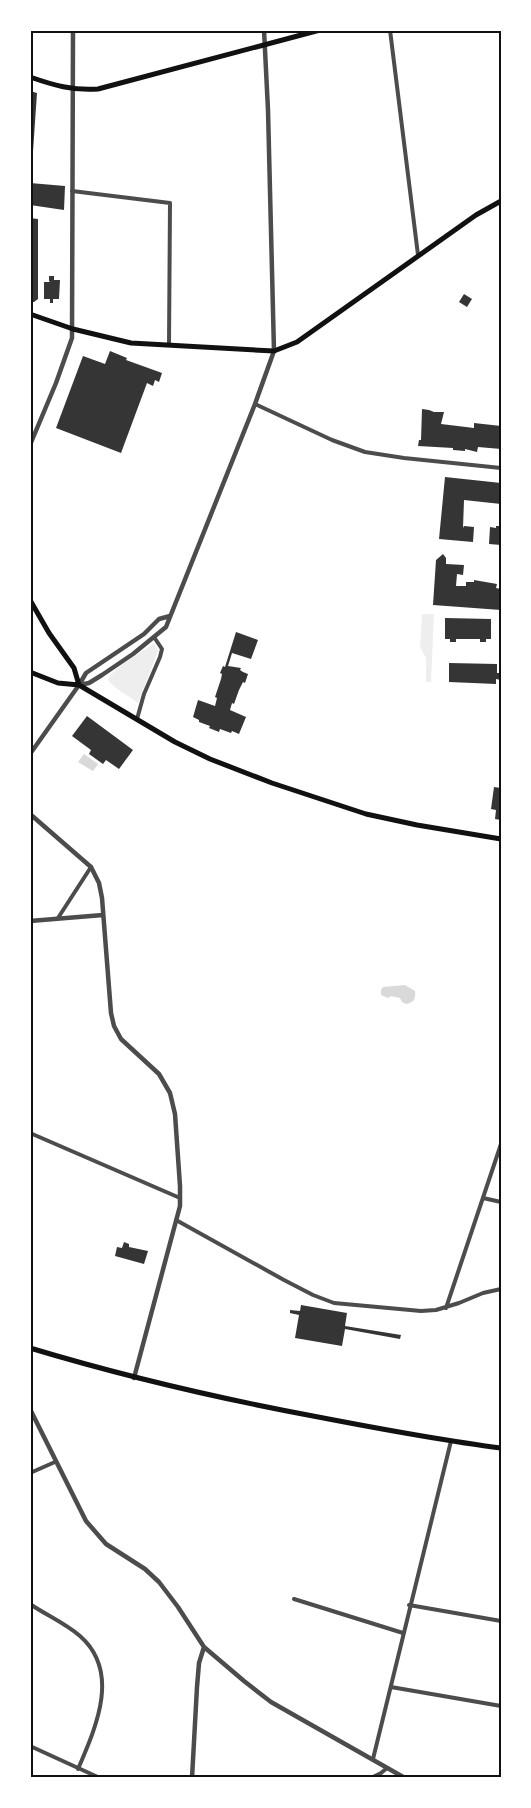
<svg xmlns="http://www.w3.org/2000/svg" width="531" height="1808" viewBox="0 0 531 1808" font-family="'Nunito Sans',sans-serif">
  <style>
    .green { fill: #eee }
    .water { fill: #d9d9d9 }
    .building { fill: #353535 }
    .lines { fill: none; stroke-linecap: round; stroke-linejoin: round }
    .minor { stroke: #4c4c4c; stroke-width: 4 }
    .tertiary { stroke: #4c4c4c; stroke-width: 4.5 }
    .secondary { stroke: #111; stroke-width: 5 }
    .neatline { fill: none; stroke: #111; stroke-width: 2 }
  </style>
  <rect width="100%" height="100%" fill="#fff"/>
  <path class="green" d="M422,614h12l-3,68h-5v-24l-6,-11z
    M154,643l4,8 -20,52c-9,-7 -23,-14 -30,-23 6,-14 33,-26 46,-37z"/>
  <path class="water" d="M84,754l14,10 -5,7 -15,-9z
    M405,985l10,6c1,7 -1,12 -9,13l-4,-2 -2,-4 -9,-2 -3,2 -7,-3v-5l2,-3z"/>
  <path class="building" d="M30,91l7,2 -5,73h-2z
    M30,183l35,3 -1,24 -34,-5z
    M30,218l8,1v80l-4,3h-4z
    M49,276h5v4h6l-1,19h-6v4h-3v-4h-6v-17h6l-1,-1z
    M464,294l8,5 -5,8 -8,-5z
    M110,351l17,7 -1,2 36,13 -3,9 -4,-2 -2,6 -6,-3 -26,70 -65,-25 27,-72 22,8z
    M422,409l7,1 5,2h10l-3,12 33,4v-5l27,3v23l-23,-2 -1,5 -12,-3v2l-12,-1v-2l-35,-2 1,-6h2z
    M445,477l56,6v21l-37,-4 -1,28 1,-2 10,1 -1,15 -34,-3z
    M496,526h5v19l-12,-1 1,-17 6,1z
    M443,554l3,4v6l18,1 -1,10 -6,-1 -1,12h10v-4h8v-2l23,4 -1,4 5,1v21l-68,-5 3,-45z
    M445,618l46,1v20h-5v3h-6v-3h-24v3h-6v-3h-5z
    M236,632l22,8 -7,19 -19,-6 -4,13 13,2 -1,2 3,2 5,2 -3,9 -2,-1 -4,8 -5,14 -2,-1 -2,7 16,7 -7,17 -7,-3 -1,2 -11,-4 -1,3 -10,-4 1,-2 -11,-4v-2l-6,-3 5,-17 17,6 2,-8 -2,-1 6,-18 1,-5 -2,-1 3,-7 2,1z
    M449,663l48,1v9h4v7l-5,-1v5l-47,-2z
    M87,716l46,34 -14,19 -13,-9 -3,4 -14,-10 2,-4 -19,-14z
    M494,787l7,1v32l-6,-1 1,-9 -5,-1z
    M124,1242l5,2v3l19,4 -4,13 -29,-8 2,-9 5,1z
    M301,1305l46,8 -2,13 56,9 -1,4 -55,-10 -3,17 -47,-8 4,-23 -9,-2v-3l10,1z"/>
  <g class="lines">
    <path class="minor" d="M390,30l28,225
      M72,191l98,12 -1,142
      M255,404l77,36 33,12 39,6 97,10
      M137,719l7,-25 16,-37 2,-8 -8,-12
      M58,918l33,-51
      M30,1133l150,65
      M483,1198l18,4
      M176,1220l108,60 29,15 21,8 87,8 15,-1 23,-7 24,-10 18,-4
      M446,1308l55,-164
      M30,1473l25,-11
      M294,1599l109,34
      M30,1604c16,11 35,19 50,32 41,36 16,91 -2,133
      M409,1605l92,16
      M391,1687l110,19
      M30,1746l70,32
      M373,1759l78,-318
      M371,1778l10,-5 6,-5"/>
    <path class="tertiary" d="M30,445l26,-62 16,-45 1,-308
      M79,685l10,-2 13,-8 31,-21 33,-27 89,-223 19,-53 -6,-241 -4,-80
      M30,754l49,-69 7,-12 58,-39 15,-15 11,-3
      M30,814l61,53 8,16 3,15 9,115 3,13 7,13 38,35 11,19 5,21 5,72v20l-46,172
      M30,921l73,-6
      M30,1409l56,112 20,23 39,25 14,13 19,25 26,40 40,34 27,21 134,76
      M192,1778l5,-91 2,-24 5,-16"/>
    <path class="secondary" d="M30,77c23,8 43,14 68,12l222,-59
      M30,314l43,15 58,14 143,8 23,-9 179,-127 25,-14
      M30,600l19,33 25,35 5,17
      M30,672l28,11 21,2 96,57 35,17 62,24 94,31 51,11 84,14
      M30,1348c93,28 187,50 283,68 62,12 125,24 188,32"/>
  </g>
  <rect width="531" height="1808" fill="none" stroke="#ffffff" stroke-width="63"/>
  <rect x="32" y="32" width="468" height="1744" class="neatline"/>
</svg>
